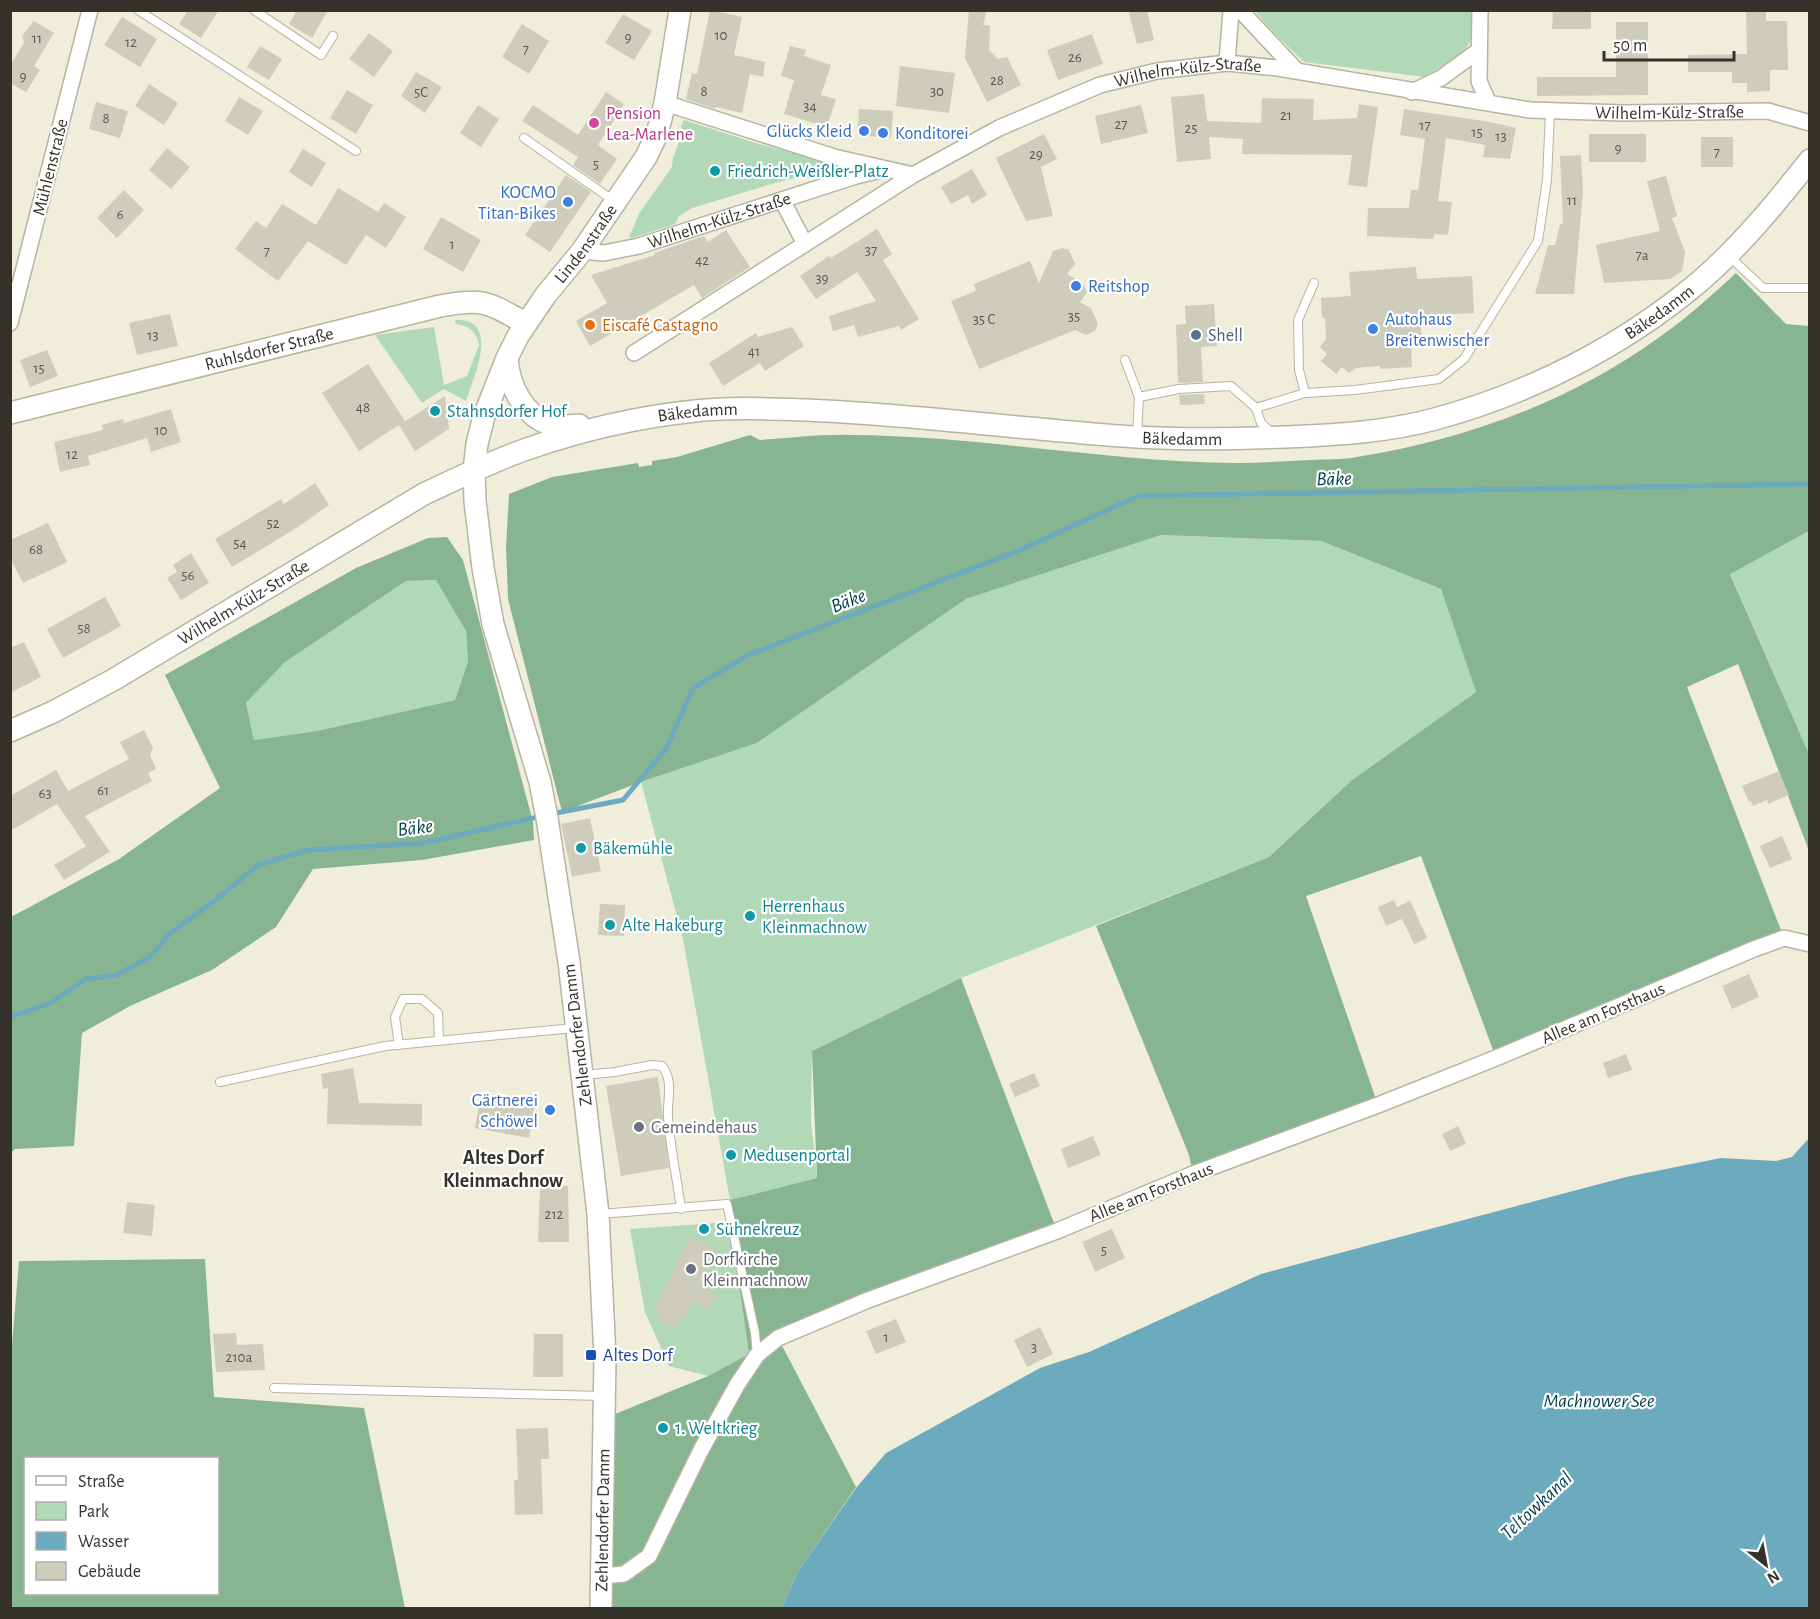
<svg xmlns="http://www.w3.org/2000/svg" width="1820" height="1619" viewBox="0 0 1820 1619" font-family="'Alegreya Sans',sans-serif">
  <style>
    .green { fill: #b1d9b8 }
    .forest { fill: #88b591; fill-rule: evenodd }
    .water { fill: #6babbd }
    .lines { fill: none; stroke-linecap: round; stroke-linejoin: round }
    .stream { stroke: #6babbd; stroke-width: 5 }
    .building { fill: #ceccba }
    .lane-casing { stroke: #b6b4a2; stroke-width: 10 }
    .street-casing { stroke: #b6b4a2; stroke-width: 18 }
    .secondary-casing { stroke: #b6b4a2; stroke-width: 24 }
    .lane { stroke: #fff; stroke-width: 8 }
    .street { stroke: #fff; stroke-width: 15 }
    .secondary { stroke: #fff; stroke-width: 21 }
    .hotel-dot { fill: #d1479c; stroke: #fff; stroke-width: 2 }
    .shop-dot { fill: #3f7fe0; stroke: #fff; stroke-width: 2 }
    .culture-dot { fill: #0f9aa8; stroke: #fff; stroke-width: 2 }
    .food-dot { fill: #e8710a; stroke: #fff; stroke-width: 2 }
    .service-dot { fill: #5c6f8a; stroke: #fff; stroke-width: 2 }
    .worship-dot { fill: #6b7280; stroke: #fff; stroke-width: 2 }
    .transit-dot { fill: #1a4fb4; stroke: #fff; stroke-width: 2 }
    .labels { text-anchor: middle; stroke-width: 4.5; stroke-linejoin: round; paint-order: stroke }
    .number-label { font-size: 15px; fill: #5a584f }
    .street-label { font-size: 18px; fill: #34322b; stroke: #fff }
    .hotel-label { font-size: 18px; fill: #b23c85; stroke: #fff; text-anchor: start }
    .shop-label { font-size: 18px; fill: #366cbe; stroke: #fff; text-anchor: end }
    .culture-label { font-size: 18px; fill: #0d838f; stroke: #fff; text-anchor: start }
    .food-label { font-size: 18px; fill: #c56008; stroke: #fff; text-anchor: start }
    .service-label { font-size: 18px; fill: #4e5e75; stroke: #fff; text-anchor: start }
    .worship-label { font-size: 18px; fill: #5b616d; stroke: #fff; text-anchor: start }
    .transit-label { font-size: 18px; fill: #164399; stroke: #fff; text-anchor: start }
    .water-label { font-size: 20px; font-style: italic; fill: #013e4b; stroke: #fff }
    .neighbourhood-label { font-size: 20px; font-weight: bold; fill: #34322b; stroke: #fff }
  </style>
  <rect width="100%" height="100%" fill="#f0eedb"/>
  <path class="green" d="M1255,11h218v19l-3,12 -7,11 -38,24 -121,-15 -30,-29z
    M684,120l75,24 77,20 1,5c-16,12 -33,6 -50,11 -32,8 -64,19 -95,28l-13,8 -4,8 -43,14 -3,-1 11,-25 32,-45 1,-9 9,-24 -1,-8z
    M455,320c47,-3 18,59 11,81l-22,-12 -22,14 -47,-68 59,-8 10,58 23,-9 12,-31c-2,-13 -10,-20 -23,-21z
    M1809,531v223l-79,-181z
    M1161,535l160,6 120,48 35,103 -124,88 -83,77 -308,121 -149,73 -1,70 6,57 -87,22 -47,-261 -42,-157 116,-39 209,-144z
    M437,580l29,51 2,30 -13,39 -138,31 -63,9 -8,-37 39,-41 121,-81z
    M730,1222l19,132 -41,22 -39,-10 -24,-54 -15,-83z"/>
  <path class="forest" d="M1736,273l50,51 23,2v205l-79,43 79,180v97l-71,-187 -51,23 97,251 -288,120 -75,-202 -115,40 72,209 -185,69 -4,-19 -93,-229 173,-69 83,-77 124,-88 -35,-103 -120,-48 -160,-6 -195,64 -209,144 -116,39 -79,30 -54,-213 -2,-51 3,-54 43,-17 86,-14 1,4 13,-2v-4l25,-4 73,-22 10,5c30,-2 62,-6 92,-5 129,1 257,27 386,28 24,0 49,-2 73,-3 15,-1 31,0 46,-3 108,-17 215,-56 304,-121 27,-19 51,-41 75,-63z
    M447,537l16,23 70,262 1,18 -112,20 -109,9 -37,58 -64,43 -82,36 -48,27 -8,113 -59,3 -4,4v-236l108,-58 101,-71 -55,-113 191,-107 72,-30zM436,580l30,51 2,30 -13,39 -138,31 -63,9 -8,-37 39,-41 121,-81z
    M961,978l96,253 -279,107 78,149 -59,86 -15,35h-181l2,-189 105,-43 41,-22 -19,-132v-22l87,-22 -5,-127z
    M205,1259l9,138 150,11 41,200h-394l-1,-239 9,-108zM26,1458h192v136h-192z"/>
  <path class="water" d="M1809,1138v470h-1027l15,-35 59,-85 30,-35 154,-85 49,-16 172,-78 365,-97 95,-19 55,3 16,-4z"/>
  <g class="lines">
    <path class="stream" d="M551,814l72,-14 43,-51 27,-61 55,-33 272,-105 118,-54 672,-12
      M10,1017l41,-14 35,-24 30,-4 34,-18 20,-24 38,-27 50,-41 50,-15 116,-7 118,-27"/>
  </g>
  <path class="building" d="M188,10h31l-18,28 -22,-14z
    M297,10h31l-16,28 -23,-14z
    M710,10l32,7 -8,38 31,7 -2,15 -13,-3 -8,39 -26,-6 -1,2 -29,-10 6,-26 5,1z
    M969,10h18l-4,15 7,1 -1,24 9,9 9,-2 14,28 -34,17 -22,-44z
    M1128,10h19l7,30 -17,4z
    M1553,10h38v19h-39z
    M1746,10h20v11h21l1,49h-18v21l-23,1v-9h-15v-11h-44v-17l59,-1z
    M623,14l29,17 -18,29 -29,-17z
    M122,17l35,22 -17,28 -36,-22z
    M34,21l20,12 -20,33 6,4 -14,22 -16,-9v-18l14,-22 -2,-7z
    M1616,22h32v73l-111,1v-19h79z
    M522,24l27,17 -20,33 -27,-17z
    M369,33l24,18 -19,26 -25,-18z
    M1092,34l11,30 -45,16 -11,-30z
    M260,46l22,13 -13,21 -22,-13z
    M790,46l16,4 -2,6 27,9 -10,30 15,4 -9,28 -43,-13 10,-34 -13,-4z
    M900,66l55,7 -6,40 -53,-7z
    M416,72l26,15 -17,26 -24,-17z
    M149,84l29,19 -14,22 -29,-19z
    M347,90l26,15 -17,29 -26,-16z
    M606,92l18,12 -26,41 19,14 -17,25 -27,-19 5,-8 -56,-36 11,-16 45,30z
    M1204,94l3,27 54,2 1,-25 52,1 -1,21 44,-2 2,-14 19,3 -11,80 -19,-2 4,-30 -110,-1 1,-15 -34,-2 2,22 -34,3 -6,-65z
    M239,97l24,14 -15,24 -23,-14z
    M96,102l32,9 -8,27 -31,-9z
    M478,105l21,14 -18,28 -21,-14z
    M1141,105l7,28 -47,11 -6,-28z
    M859,109l34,2 -2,27 -34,-3z
    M1404,109l86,13 26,6 -6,31 -27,-2 2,-12 -39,-7 -8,63 14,1 -4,33 -14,-1 -1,5 -66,-3 1,-28h41l2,-18h7l7,-51 -25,-4z
    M1044,134l13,25 -16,8 12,49 -27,5 -30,-63z
    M1589,134h57v28h-57z
    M1701,137h32v30h-32z
    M167,148l23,19 -19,22 -22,-19z
    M303,149l23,14 -14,24 -23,-15z
    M1581,155l2,36 -9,103h-39l13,-49h7l5,-21h3l-3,-68z
    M972,169l15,26 -15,9 -4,-9 -17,9 -10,-17z
    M566,175l25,17 -41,60 -25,-17z
    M1666,176l11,40 -5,2 13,34 -3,19 -12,8 -66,4 -8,-38 64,-14 -13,-50z
    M338,188l40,24 6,-9 22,14 -20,31 -20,-13 -20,30 -38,-24 -30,40 -43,-32 21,-28 10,7 16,-24 34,21z
    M124,190l20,20 -27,28 -20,-20z
    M441,217l40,23 -18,32 -40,-23z
    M877,229l15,25 -9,6 36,59 -18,11 -2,-4 -41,11 -4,-12 -21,6 -4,-15 47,-15 -19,-29 -41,27 -16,-23 29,-20 2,2z
    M726,230l24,37 -48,31 -8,-13 -104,61 -14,-25 31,-18 -16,-28 64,-20 -1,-2 50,-17 4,6z
    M1062,248l7,2 6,14 -8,10 16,10 4,8 -7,10 11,6 7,16 -3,7 -9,4 -11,-5 -96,39 -28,-68 25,-10 -2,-7 56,-23 9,22 14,-32z
    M1416,267l1,12 55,-3 2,37 -54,3 2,27 -11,1 1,23 -32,2v-3l-24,2 -7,5 -7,-6 -6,7 -15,-13 6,-7 -7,-7 6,-8 -1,-21h-3l-1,-20 30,-2 -2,-24z
    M1214,304l3,42 -16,1 2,35 -25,1 -2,-58 10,-1 -1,-18z
    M170,314l8,32 -41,9 -8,-32z
    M792,327l12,19 -39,25 -5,-8 -37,23 -14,-23 47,-30 2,4z
    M47,350l11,26 -28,11 -10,-27z
    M368,364l37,57 -46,30 -37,-58z
    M1204,394l1,10 -25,1 -1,-10z
    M445,396l4,33 -34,22 -16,-26z
    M171,409l10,33 -30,10 -4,-14 -59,18 2,9 -30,7 -6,-30 49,-12 -1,-5 21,-6 1,4z
    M315,483l14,22 -31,22 -66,40 -17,-28 66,-40 3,5z
    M48,523l19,39 -44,21 -13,-25v-18z
    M191,553l18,30 -28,17 -14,-22 10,-6 -4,-7z
    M105,597l16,29 -58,32 -16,-29z
    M24,642l17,35 -31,16v-45z
    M144,730l9,18 -3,7 6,14 -8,4 4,8 -67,35 25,36 -46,28 -10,-15 32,-19 -29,-42 -47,27v-35l46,-26 12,21 61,-32 -9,-17z
    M1779,771l10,24 -21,9 -1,-4 -14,6 -2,-5 -2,1 -7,-16z
    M590,818l11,53 -29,6 -11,-53z
    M1782,836l10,23 -22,9 -10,-22z
    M1394,900l3,7 13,-6 17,37 -13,6 -12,-25 -16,7 -8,-19z
    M600,904l25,1 -1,31 -26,-1z
    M1749,974l10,23 -27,12 -10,-23z
    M1626,1054l6,16 -24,8 -5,-15z
    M353,1068l6,35 63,1v22l-95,-2 1,-36 -5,1 -2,-15z
    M1034,1073l6,13 -25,11 -6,-13z
    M658,1077l11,91 -48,8 -15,-90z
    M481,1094l54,10 -6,34 -54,-10z
    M1458,1126l8,18 -16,7 -8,-17z
    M1093,1136l8,19 -33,13 -7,-19z
    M540,1185l28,1 1,56h-31z
    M127,1202l28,3 -3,31 -29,-3z
    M1112,1229l13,29 -30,14 -13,-30z
    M690,1235l27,16 -17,36 16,9 -7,14 -16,-8 -11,20 -9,5 -7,-2 -7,-4 -4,-13z
    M896,1319l10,23 -30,12 -10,-23z
    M1040,1327l13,27 -26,13 -13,-27z
    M236,1333l1,12 26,-1 2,26 -49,2 -3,-38z
    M534,1334h29v43h-30z
    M548,1428l1,31h-8l2,55 -28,1 -1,-35h4l-2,-51z"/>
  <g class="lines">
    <g class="lane-casing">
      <path id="lane" d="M138,10l218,141
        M254,10l67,45 12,-19
        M524,138l90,63
        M1729,256l34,32h47
        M1314,283l-16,37 1,50 6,23 50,-3 84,-11 25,-20 74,-118 9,-61 3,-68
        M1125,360l14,37
        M1256,408l49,-15
        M1137,435l2,-38 40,-8 52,-3 25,22 5,15 11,10
        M399,1045l-4,-28 8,-18h19l16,14 1,28
        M583,1075l32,-3 37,-7 10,1c12,15 5,33 6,50 2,31 9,62 13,93
        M220,1082l165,-36 189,-18
        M600,1214l127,-10 28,129 2,22
        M274,1388l329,8"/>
    </g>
    <g class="street-casing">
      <g id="street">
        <path d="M1240,10l57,61"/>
        <path d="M1480,10l-1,71 9,21"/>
        <path d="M1227,63l4,-53"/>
        <path d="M1412,92l29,-14 37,-27"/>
        <path d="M665,103l169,54 79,18"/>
        <path d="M782,200l23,44"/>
        <path id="s1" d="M582,251l22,2 35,-7 217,-70 25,-6"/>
        <path d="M10,323l80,-313"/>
        <path id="s2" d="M634,353l279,-178 86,-47 101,-43 57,-14 70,-8 51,5 252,42 93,3 145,-2 42,12"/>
        <path d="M603,1576l21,-2 25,-18 52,-106 36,-65 20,-30 21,-17 90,-38 189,-69 136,-57 185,-69 118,-47 258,-109 30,-11 26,6"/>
      </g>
    </g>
    <g class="secondary-casing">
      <g id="secondary">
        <path d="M507,358c2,28 16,57 44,67 7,3 19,0 28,0"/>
        <path id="s3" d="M10,413l430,-107c44,-8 47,-4 85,17"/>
        <path id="s4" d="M10,731l43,-19 60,-32 311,-186c34,-16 68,-33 103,-45 54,-19 111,-32 168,-38 38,-4 75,-2 112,-1 70,3 140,10 210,17 39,3 79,8 119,10 50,3 100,2 150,0 50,-2 101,-5 149,-18 96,-26 188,-73 264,-137 41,-35 77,-79 111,-122"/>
        <path id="s5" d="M601,1608l4,-251 -7,-143 -29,-252 -22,-144 -7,-36 -47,-158 -10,-56 -8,-67 -1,-31 3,-26 7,-28 23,-58 11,-22 27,-40 37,-45 64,-94 11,-23 8,-31 15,-93"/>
      </g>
    </g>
    <use href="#lane" class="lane"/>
    <use href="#street" class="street"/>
    <use href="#secondary" class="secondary"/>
  </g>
  <circle class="hotel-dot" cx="594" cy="123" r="6"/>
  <g class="shop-dot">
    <circle cx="864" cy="131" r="6"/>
    <circle cx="883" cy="133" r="6"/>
    <circle cx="568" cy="202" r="6"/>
    <circle cx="1076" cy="286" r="6"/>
    <circle cx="1373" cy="329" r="6"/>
    <circle cx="550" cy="1110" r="6"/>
  </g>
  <g class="culture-dot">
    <circle cx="715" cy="171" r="6"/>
    <circle cx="435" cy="411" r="6"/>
    <circle cx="581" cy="848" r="6"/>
    <circle cx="750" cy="916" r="6"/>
    <circle cx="610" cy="925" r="6"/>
    <circle cx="731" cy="1155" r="6"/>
    <circle cx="704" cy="1229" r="6"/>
    <circle cx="663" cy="1428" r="6"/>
  </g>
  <circle class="food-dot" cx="590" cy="325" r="6"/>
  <circle class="service-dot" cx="1196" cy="335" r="6"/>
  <g class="worship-dot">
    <circle cx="639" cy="1127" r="6"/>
    <circle cx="691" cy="1269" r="6"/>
  </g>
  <rect class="transit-dot" x="585" y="1349" width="12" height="12" rx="3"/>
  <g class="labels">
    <g class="number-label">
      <text x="721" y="40">10</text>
      <text x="628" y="42">9</text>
      <text x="37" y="43">11</text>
      <text x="131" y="47">12</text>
      <text x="526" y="54">7</text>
      <text x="1075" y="62">26</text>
      <text x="23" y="81">9</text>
      <text x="997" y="85">28</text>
      <text x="704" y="96">8</text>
      <text x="937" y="96">30</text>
      <text x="421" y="97">5C</text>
      <text x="810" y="111">34</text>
      <text x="1286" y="120">21</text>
      <text x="106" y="123">8</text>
      <text x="1121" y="129">27</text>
      <text x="1425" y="130">17</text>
      <text x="1191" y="133">25</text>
      <text x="1477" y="137">15</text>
      <text x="1501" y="141">13</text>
      <text x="1618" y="153">9</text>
      <text x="1717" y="157">7</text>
      <text x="1036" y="159">29</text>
      <text x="596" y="169">5</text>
      <text x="1572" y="205">11</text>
      <text x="120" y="219">6</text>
      <text x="452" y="249">1</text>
      <text x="871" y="255">37</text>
      <text x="267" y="256">7</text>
      <text x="1642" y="260">7a</text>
      <text x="702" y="265">42</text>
      <text x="822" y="283">39</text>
      <text x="1074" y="321">35</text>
      <text x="984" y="324">35 C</text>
      <text x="153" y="340">13</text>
      <text x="754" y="356">41</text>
      <text x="39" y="373">15</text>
      <text x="363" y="412">48</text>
      <text x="161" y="435">10</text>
      <text x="72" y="459">12</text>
      <text x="273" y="528">52</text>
      <text x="240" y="548">54</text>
      <text x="36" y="554">68</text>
      <text x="188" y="580">56</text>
      <text x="84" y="633">58</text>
      <text x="103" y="795">61</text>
      <text x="45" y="798">63</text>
      <text x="554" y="1219">212</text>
      <text x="1104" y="1255">5</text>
      <text x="886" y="1342">1</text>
      <text x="1034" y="1352">3</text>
      <text x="239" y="1362">210a</text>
    </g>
    <g class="street-label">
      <text dy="6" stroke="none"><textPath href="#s2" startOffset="628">Wilhelm-Külz-Straße</textPath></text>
      <text dy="6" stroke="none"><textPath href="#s2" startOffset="1114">Wilhelm-Külz-Straße</textPath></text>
      <text transform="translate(50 167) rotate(-76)" y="6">Mühlenstraße</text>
      <text dy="6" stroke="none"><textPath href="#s1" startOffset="142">Wilhelm-Külz-Straße</textPath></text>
      <text dy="6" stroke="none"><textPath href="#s5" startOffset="1407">Lindenstraße</textPath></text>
      <text dy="6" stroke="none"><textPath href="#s4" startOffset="1755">Bäkedamm</textPath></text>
      <text dy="6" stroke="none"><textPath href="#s3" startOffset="267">Ruhlsdorfer Straße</textPath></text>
      <text dy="6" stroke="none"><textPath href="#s4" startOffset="765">Bäkedamm</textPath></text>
      <text dy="6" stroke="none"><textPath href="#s4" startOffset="1251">Bäkedamm</textPath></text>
      <text dy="6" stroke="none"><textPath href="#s4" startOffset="267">Wilhelm-Külz-Straße</textPath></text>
      <text transform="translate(1603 1013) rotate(-23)" y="6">Allee am Forsthaus</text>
      <text transform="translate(577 1035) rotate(-97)" y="6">Zehlendorfer Damm</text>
      <text transform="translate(1151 1192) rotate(-22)" y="6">Allee am Forsthaus</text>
      <text dy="6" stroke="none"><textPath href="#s5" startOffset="88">Zehlendorfer Damm</textPath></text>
    </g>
    <g class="hotel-label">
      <text x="606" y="119">Pension<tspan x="606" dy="21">Lea-Marlene</tspan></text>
    </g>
    <g class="shop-label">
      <text x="852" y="137">Glücks Kleid</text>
      <text x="895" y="139" text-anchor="start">Konditorei</text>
      <text x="556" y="198">KOCMO<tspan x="556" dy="21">Titan-Bikes</tspan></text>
      <text x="1088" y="292" text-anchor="start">Reitshop</text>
      <text x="1385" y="325" text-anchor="start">Autohaus<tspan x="1385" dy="21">Breitenwischer</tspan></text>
      <text x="538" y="1106">Gärtnerei<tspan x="538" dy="21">Schöwel</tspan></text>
    </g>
    <g class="culture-label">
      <text x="727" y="177">Friedrich-Weißler-Platz</text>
      <text x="447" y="417">Stahnsdorfer Hof</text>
      <text x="593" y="854">Bäkemühle</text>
      <text x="762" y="912">Herrenhaus<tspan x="762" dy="21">Kleinmachnow</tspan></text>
      <text x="622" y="931">Alte Hakeburg</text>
      <text x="743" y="1161">Medusenportal</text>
      <text x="716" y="1235">Sühnekreuz</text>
      <text x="675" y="1434">1. Weltkrieg</text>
    </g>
    <g class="food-label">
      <text x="602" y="331">Eiscafé Castagno</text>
    </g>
    <g class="service-label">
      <text x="1208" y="341">Shell</text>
    </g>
    <g class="worship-label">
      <text x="651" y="1133">Gemeindehaus</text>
      <text x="703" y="1265">Dorfkirche<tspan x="703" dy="21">Kleinmachnow</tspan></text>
    </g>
    <g class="transit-label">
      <text x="603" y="1361">Altes Dorf</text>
    </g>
    <g class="water-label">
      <text transform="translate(1334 478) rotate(-1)" y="7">Bäke</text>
      <text transform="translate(848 600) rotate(-21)" y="7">Bäke</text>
      <text transform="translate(415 827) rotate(-7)" y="7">Bäke</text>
      <text x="1599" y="1407">Machnower See</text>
      <text transform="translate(1536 1505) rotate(-43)" y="7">Teltowkanal</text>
    </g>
    <g class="neighbourhood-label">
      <text x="503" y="1164">Altes Dorf<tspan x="503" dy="23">Kleinmachnow</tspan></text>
    </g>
  </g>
  <rect width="1820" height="1619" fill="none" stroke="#34322b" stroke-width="24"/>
  <rect x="24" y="1457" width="195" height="138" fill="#ffffff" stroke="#aeadaa" stroke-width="1.5"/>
  <rect x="36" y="1476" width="30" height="9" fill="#ffffff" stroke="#aeadaa" stroke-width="1.5"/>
  <text x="78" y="1487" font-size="18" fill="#34322b">Straße</text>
  <rect x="36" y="1502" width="30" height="18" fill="#b1d9b8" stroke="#aeadaa" stroke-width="1.5"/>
  <text x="78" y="1517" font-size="18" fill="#34322b">Park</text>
  <rect x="36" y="1532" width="30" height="18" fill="#6babbd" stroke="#aeadaa" stroke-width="1.5"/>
  <text x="78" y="1547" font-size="18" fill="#34322b">Wasser</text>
  <rect x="36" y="1562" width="30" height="18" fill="#ceccba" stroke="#aeadaa" stroke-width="1.5"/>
  <text x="78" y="1577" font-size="18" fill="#34322b">Gebäude</text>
  <g transform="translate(1766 1565) rotate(149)" stroke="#ffffff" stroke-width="4.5" paint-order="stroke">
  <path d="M0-4.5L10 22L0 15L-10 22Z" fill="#34322b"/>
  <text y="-9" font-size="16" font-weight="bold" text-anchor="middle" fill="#34322b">N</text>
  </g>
  <path d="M1604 51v9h130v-9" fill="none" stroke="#34322b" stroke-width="3"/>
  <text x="1613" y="51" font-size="18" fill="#34322b" stroke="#ffffff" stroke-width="4.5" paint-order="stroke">50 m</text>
</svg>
